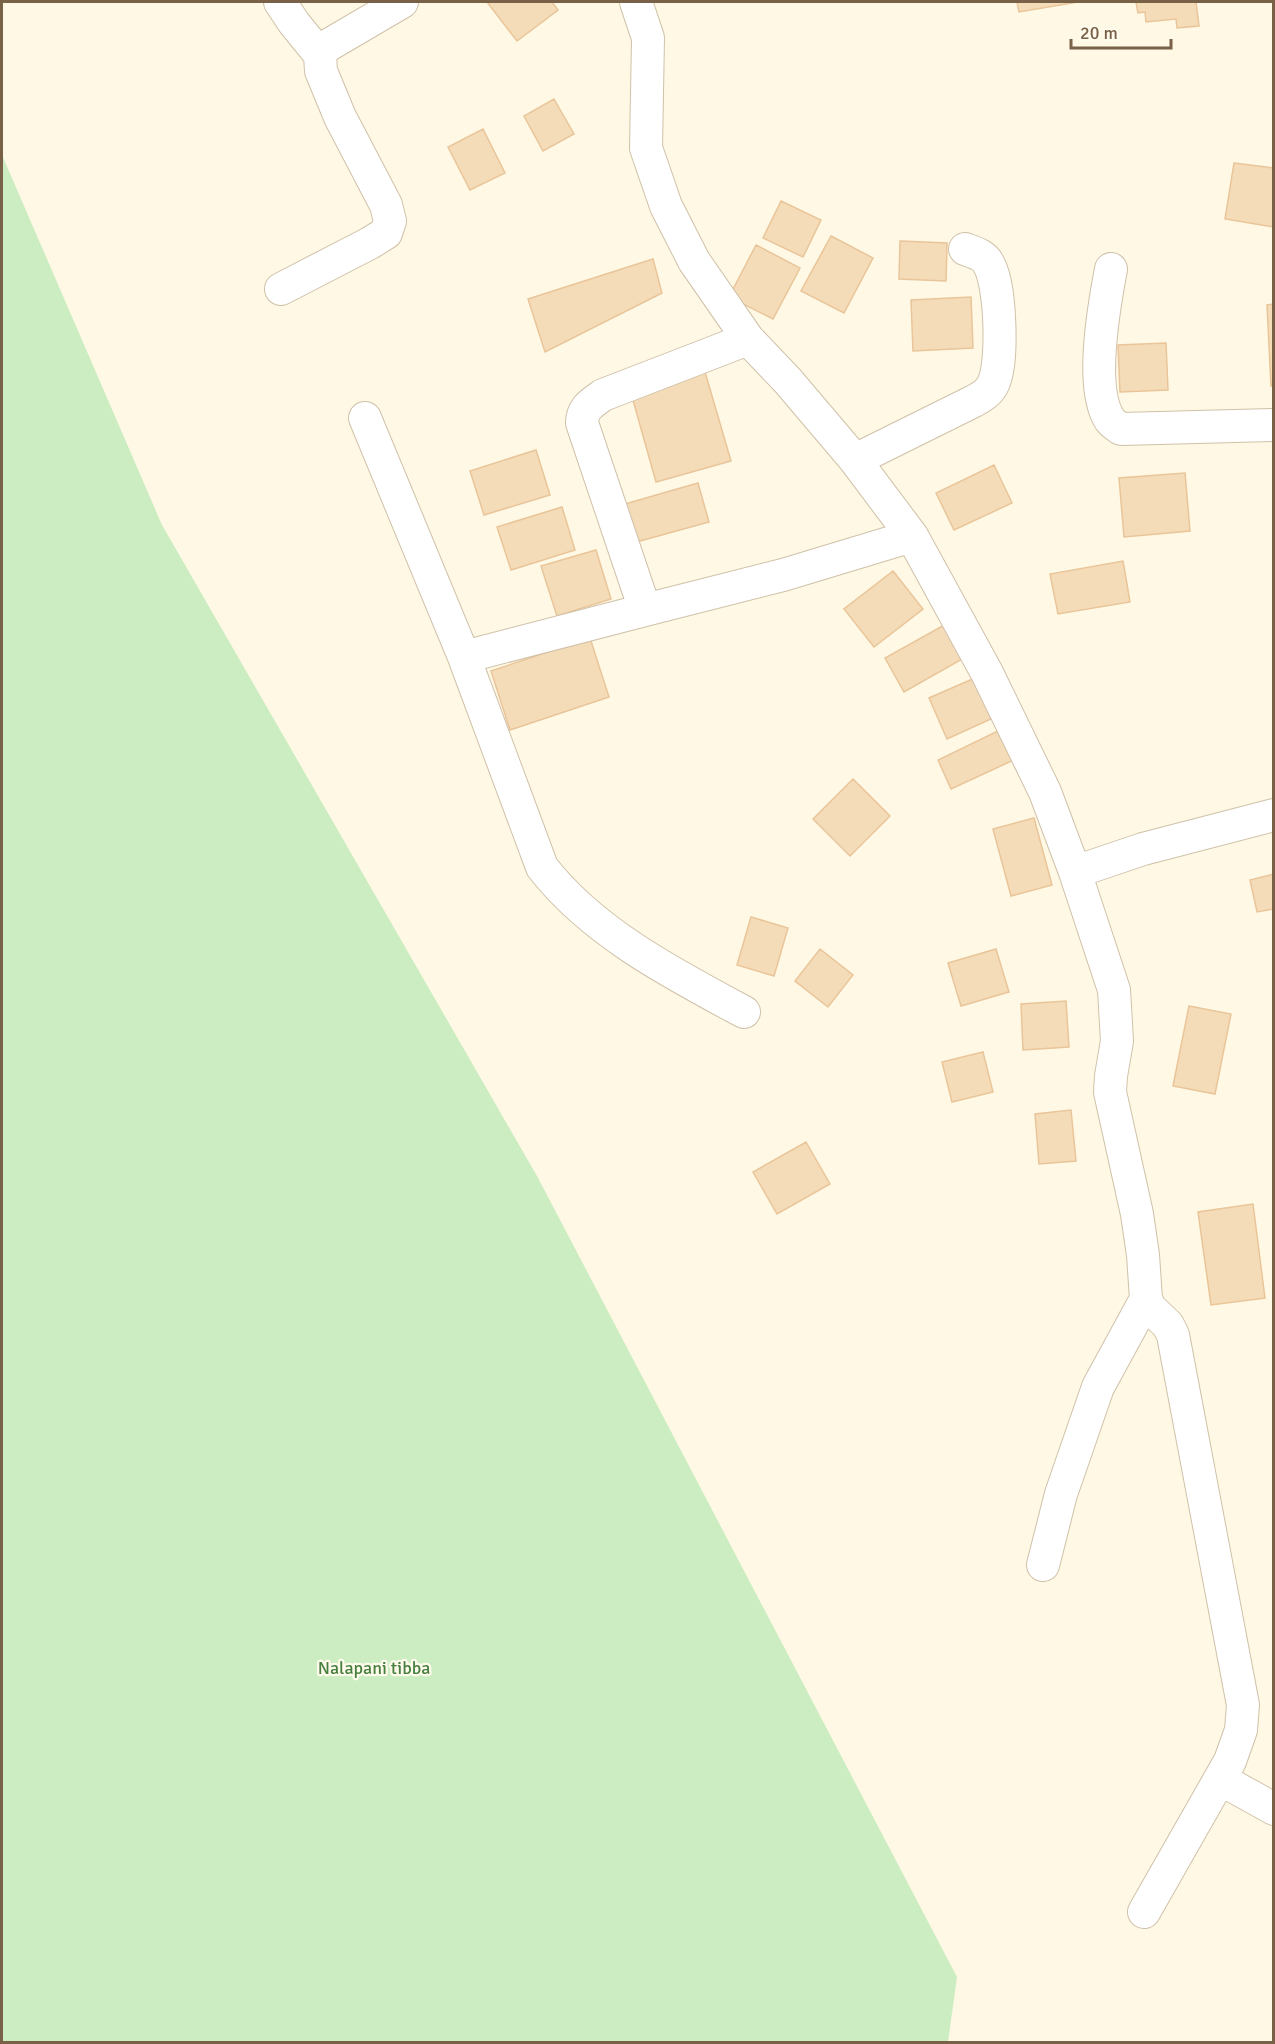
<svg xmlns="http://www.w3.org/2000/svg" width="1275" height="2044" viewBox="0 0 1275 2044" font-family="Signika,sans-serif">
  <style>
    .green { fill: #cbedc1 }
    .building { fill: #f5dcb9; stroke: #e9c599; stroke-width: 1.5 }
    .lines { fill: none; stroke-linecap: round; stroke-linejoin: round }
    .street-casing { stroke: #d0c1a9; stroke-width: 34 }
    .street { stroke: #fff; stroke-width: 32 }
    .labels { text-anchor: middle; stroke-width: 4.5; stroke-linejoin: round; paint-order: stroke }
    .park-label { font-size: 18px; fill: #467f3e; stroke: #fffbec }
  </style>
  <rect width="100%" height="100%" fill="#fef8e4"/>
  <path class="green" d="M2,155l160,370 375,651 420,801 -9,65h-946z"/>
  <path class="building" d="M487,2h65l6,8 -41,31z
    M1017,2h61l-59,10z
    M1136,2h60l3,24 -22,2 -1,-9 -30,3 -1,-10 -7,1z
    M554,99l20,35 -31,17 -19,-35z
    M483,129l22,44 -35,17 -22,-43z
    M1234,163l40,5v59l-49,-8z
    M781,201l40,19 -18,37 -40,-19z
    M831,236l42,22 -29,55 -43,-22z
    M900,241l47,2 -1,38 -47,-2z
    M756,245l44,23 -27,51 -44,-22z
    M653,259l9,34 -117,59 -17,-53z
    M971,297l2,51 -60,3 -2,-51z
    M1274,304v82h-3l-4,-81z
    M1166,343l2,47 -48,2 -2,-47z
    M705,372l26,89 -75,21 -25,-89z
    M536,450l14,45 -66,20 -14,-44z
    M994,465l18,38 -58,27 -18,-37z
    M1185,473l5,58 -66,6 -5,-59z
    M698,483l11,39 -80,22 -11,-38z
    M562,507l13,43 -64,20 -14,-43z
    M596,550l15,49 -54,17 -16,-50z
    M1123,561l7,41 -72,12 -8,-40z
    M893,571l30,38 -49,38 -30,-38z
    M946,624l18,34 -60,34 -19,-34z
    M590,638l19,59 -99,33 -19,-59z
    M984,674l18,40 -55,25 -18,-41z
    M1004,728l14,30 -67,31 -13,-29z
    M853,779l37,37 -40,40 -37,-37z
    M1034,818l18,67 -41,11 -18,-67z
    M1274,874v35l-17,3 -7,-32z
    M751,917l37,11 -14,48 -37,-11z
    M820,949l33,26 -25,32 -33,-26z
    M996,949l13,43 -48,14 -13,-43z
    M1066,1001l3,46 -46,3 -2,-46z
    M1189,1006l42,8 -16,80 -42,-8z
    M983,1052l10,40 -41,10 -10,-40z
    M1071,1110l5,51 -37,3 -4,-50z
    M806,1142l24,42 -53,30 -24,-42z
    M1253,1204l12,94 -54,7 -13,-93z"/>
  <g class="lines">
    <g class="street-casing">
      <path id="street" d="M280,2l14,21 26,32
        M636,2l12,36 -2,110 20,58 28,55 54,78 40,42 67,79 57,76 75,137 58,119 30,80 39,118 3,51 -6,35 -1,16 27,122 6,41 3,44 4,9 18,17 5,10 70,370 -2,25 -11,31 -86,151
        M1111,269c-7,37 -22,120 -1,151 3,4 8,7 11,9l153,-4
        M281,289l89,-46 16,-10 4,-12 -4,-16 -46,-88 -19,-46 -1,-16 4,-7 8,-5 70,-41
        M365,418l99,239
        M855,460l119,-59c9,-5 16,-9 20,-19 9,-22 7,-99 -6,-119 -4,-8 -15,-11 -23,-14
        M645,610l138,-35 129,-39
        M1075,872l68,-23 131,-34
        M744,1012c-71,-38 -152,-80 -202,-145l-78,-210 181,-47 -63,-187c0,-15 10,-20 21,-28l145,-56
        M1043,1565l18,-71 37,-107 48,-88
        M1220,1779l54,30"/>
    </g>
    <use href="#street" class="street"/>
  </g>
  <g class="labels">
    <g class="park-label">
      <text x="374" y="1674">Nalapani tibba</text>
    </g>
  </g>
  <rect width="1275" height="2044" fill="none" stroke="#786147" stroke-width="6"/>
  <path d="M1071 39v9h100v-9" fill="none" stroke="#786147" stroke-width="3"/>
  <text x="1080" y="39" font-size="18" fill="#786147" stroke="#fffbec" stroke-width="4.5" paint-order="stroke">20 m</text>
</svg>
